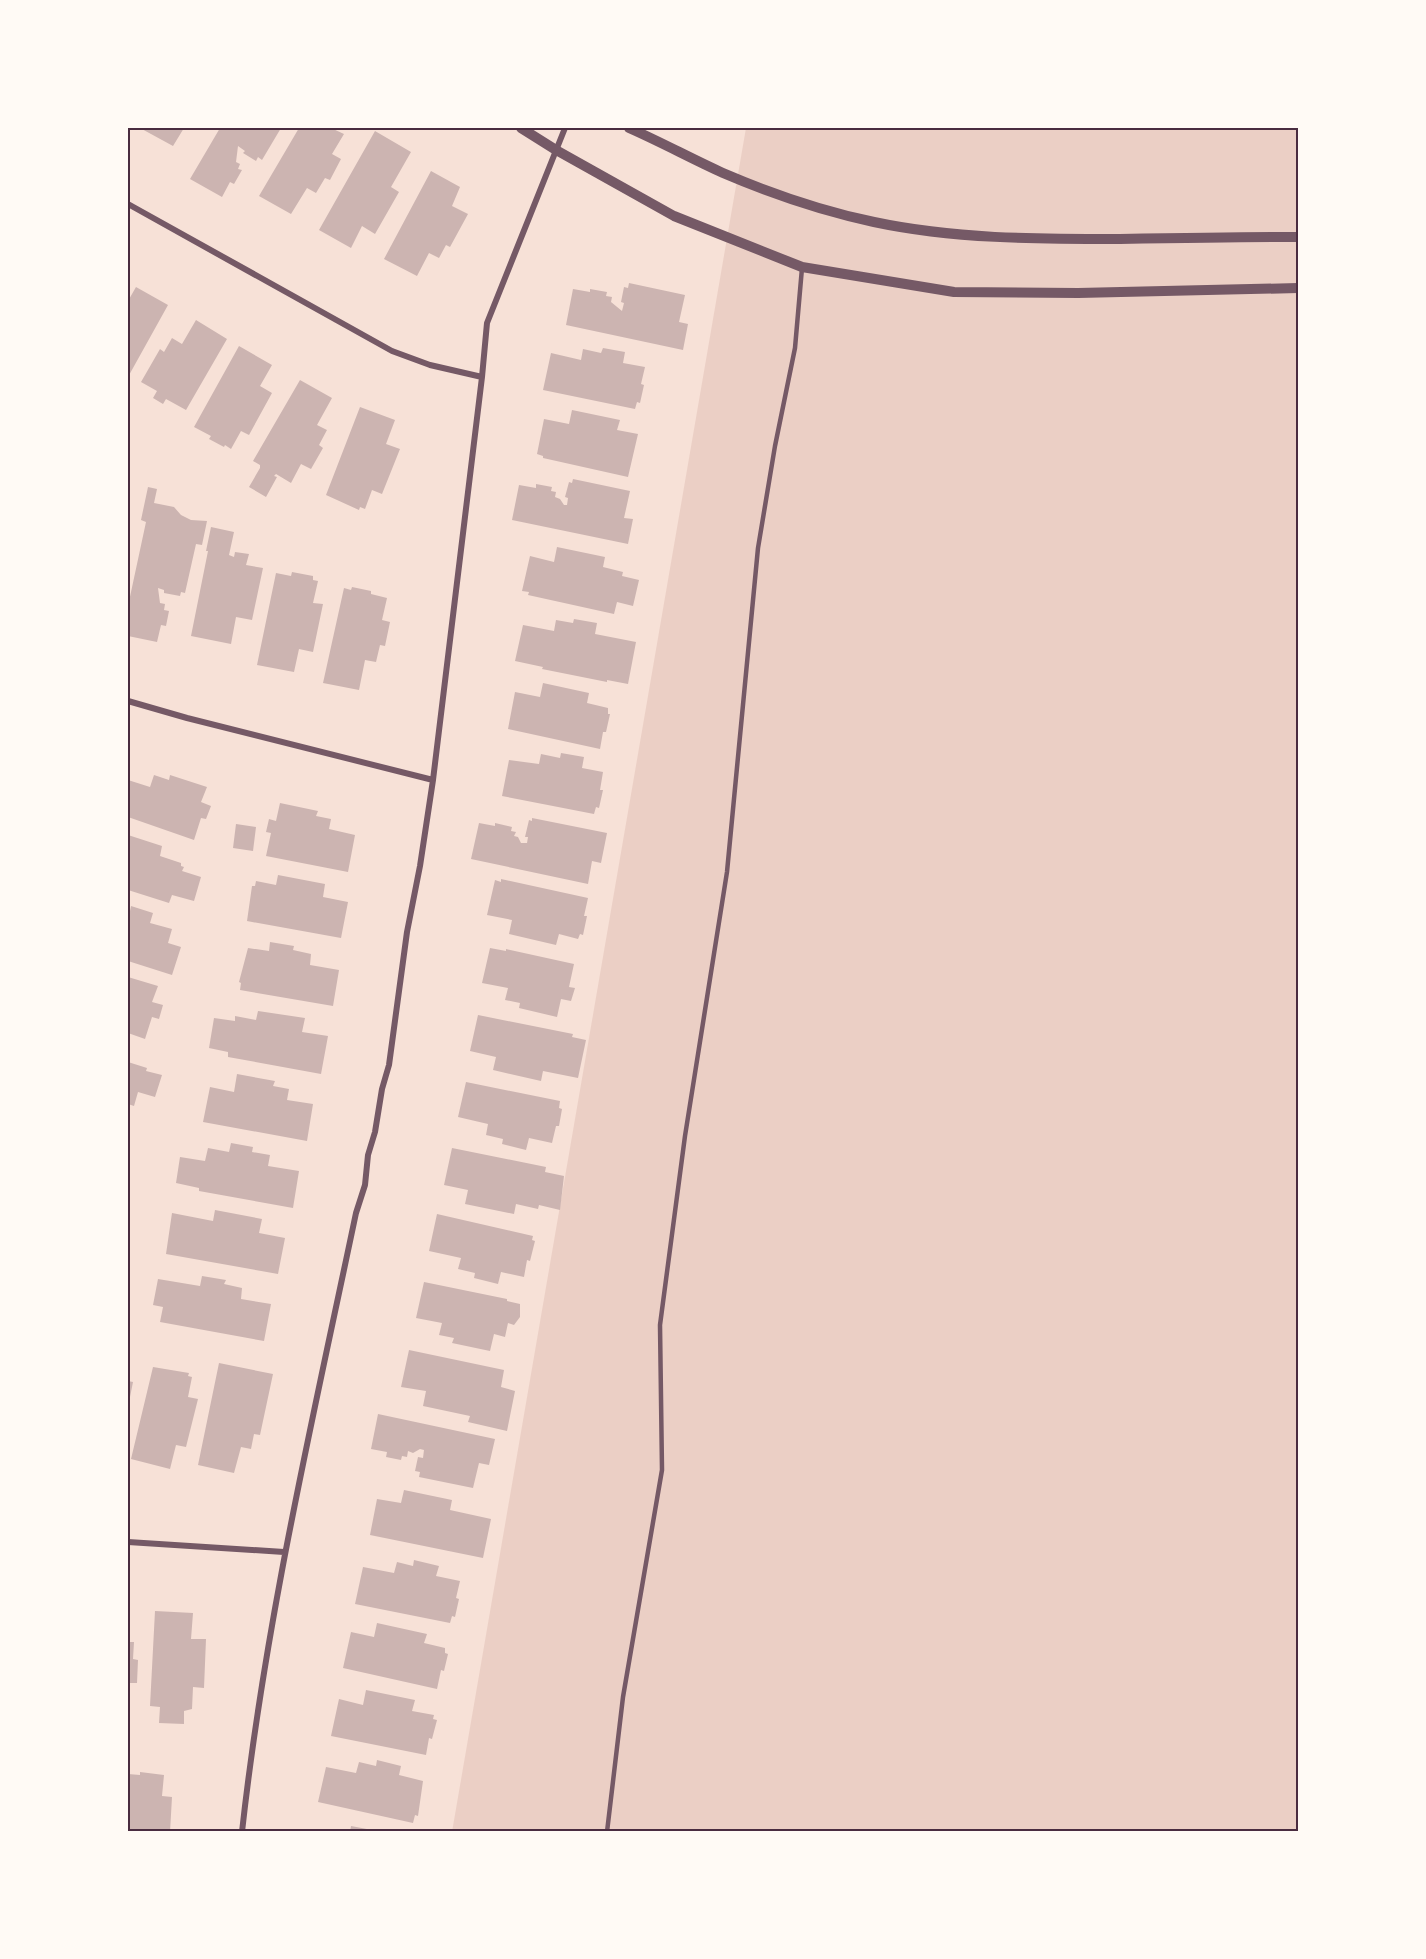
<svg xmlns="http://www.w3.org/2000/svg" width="1426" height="1959" viewBox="0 0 1426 1959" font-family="'DM Sans',sans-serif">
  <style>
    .green { fill: #ebcfc5 }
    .building { fill: #ccb4b1 }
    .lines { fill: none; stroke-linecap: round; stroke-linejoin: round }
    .service { stroke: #755966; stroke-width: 4.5 }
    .minor { stroke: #755966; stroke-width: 6 }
    .tertiary { stroke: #755966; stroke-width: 10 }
    .neatline { fill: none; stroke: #4a2c40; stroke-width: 2 }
  </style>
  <rect width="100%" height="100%" fill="#f7e1d7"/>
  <path class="green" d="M746,128h552v1703l-846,1z"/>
  <path class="building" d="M140,128h44l-11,18z
    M220,128h61l-19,32 -4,-3 -2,4 -13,-8 2,-2 -7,-5 -2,16 4,2 -2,5 4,1 -8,14 -4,-2 -8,15 -32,-18z
    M299,128h32l13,6 -12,20 9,5 -11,21 -5,-2 -9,15 -9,-5 -16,26 -32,-18z
    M375,131l36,21 -20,35 8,5 -24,42 -13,-8 -11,22 -32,-18z
    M431,171l29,16 -8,19 16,8 -18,33 -4,-2 -7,13 -10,-5 -12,23 -33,-17z
    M629,283l56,12 -6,27 9,2 -5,26 -117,-25 7,-36 17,3v-3l17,3 -1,4 6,1 -1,5 11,9 2,-8 -3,-1 3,-15 4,1z
    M136,287l32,18 -40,72v-76z
    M196,320l31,19 -41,71 -20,-11 -3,5 -10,-6 4,-7 -16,-9 19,-33 4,3 8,-14 10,6z
    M239,346l33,19 -12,21 12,7 -23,42 -8,-4 -10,18 -6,-4 -1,2 -15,-8 2,-3 -17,-9z
    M603,348l22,4 -2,11 22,4 -4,17 3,1 -4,18 -3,-1 -2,7 -92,-19 8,-37 30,7 2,-11 18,4z
    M300,380l32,18 -15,27 10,5 -8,15 4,3 -12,21 -10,-5 -10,19 -15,-9 -2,2 3,1 -11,20 -17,-10 11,-19v-3l-7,-4z
    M360,407l35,13 -9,24 14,5 -18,45 -10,-4 -7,19 -5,-2 -1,3 -33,-15z
    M572,410l48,10 -3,10 21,4 -10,43 -85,-19v-2l-6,-2 7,-35 25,5z
    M573,479l57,12 -6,27 9,1 -5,25 -116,-24 7,-35 17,3v-4l16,3 -1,4 5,1 -1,5 5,2 4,6h3l1,-7 -3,-1 4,-15 3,1z
    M148,487l9,2 -3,14 20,4 7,8 10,5 16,1 -5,24 -6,-1 -11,49 -4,-1 -1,4 -16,-3v-3l-6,-2 2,15 5,1 -1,6 5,1 -3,15 -5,-1 -4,17 -29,-6v-30l18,-84 -5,-2z
    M211,527l23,5 -5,23 5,2 1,-5 14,2 -3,11 17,3 -11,52 -16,-3 -5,27 -40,-8 17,-85h-2z
    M557,547l48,10 -2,10 20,5 -1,4 17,4 -6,26 -16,-4 -3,12 -86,-19 1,-3 -7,-1 8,-35 24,6z
    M292,572l21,4v4l5,1 -5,22 10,1 -10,48 -14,-3 -5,23 -37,-7 19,-92 15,3z
    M352,587l19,4v3l16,4 -5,22 8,2 -5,24 -5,-1 -4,17 -11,-2 -6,30 -36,-7 21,-95 7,2z
    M574,619l23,4 -2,11 41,8 -8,42 -21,-4v2l-65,-13 1,-2 -28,-6 8,-36 31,6 2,-11 17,3z
    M543,683l46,10 -2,10 21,5v6h2l-4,18h-3l-3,17 -92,-20 7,-37 25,5z
    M561,753l23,4 -2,11 21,4 -3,18h3l-4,18 -3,-1 -2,7 -92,-18 7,-36 30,4 2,-10 19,4z
    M154,775l15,5 1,-5 37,12 -6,15 10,4 -5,13 -5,-1 -7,22 -66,-23v-37l22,7z
    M280,803l38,8 -2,5 15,3 -2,10 26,6 -7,37 -82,-16 5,-23 -5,-1 3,-13 7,2z
    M532,818l75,15 -6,30 -9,-2 -4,23 -117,-25 8,-36 16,3v-3l17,4 -1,4 5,1 -2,4 4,1 3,6h6l1,-6h-3l4,-17 3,1z
    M236,824l20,3 -3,24 -20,-3z
    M128,835l34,11 -2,10 21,7v3l3,1 -2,4 19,6 -7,24 -22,-6 -3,8 -41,-13z
    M278,875l47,9 -2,13 25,5 -7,36 -94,-17 5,-35h3l1,-5 20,4z
    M501,879l87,19 -4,18h3l-4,19 -3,-1 -2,5 -19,-5 -3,11 -47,-11 3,-14 -25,-5 8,-35 6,2z
    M131,906l22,7 -3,10 22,6 -4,14 13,4 -9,28 -44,-14v-51l2,1z
    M270,942l24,4 -1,4 18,4 -1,11 29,5 -6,36 -93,-16 1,-7 -2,-1 9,-34 21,3z
    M490,948l16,3v-2l68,15 -5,23 6,1 -4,13 -10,-2 -4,18 -38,-9 1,-5 -15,-3 3,-12 -26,-5z
    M128,977l30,9 -6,16 11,3 -4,14 -7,-2 -7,22 -17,-6z
    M258,1011l47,7 -3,14 26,4 -7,38 -93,-17v-5l-19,-4 5,-30 21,3v-5l21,4z
    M478,1015l95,19 -1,3 14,3 -8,38 -35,-7 -2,10 -48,-11 3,-13 -26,-6z
    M128,1062l19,6 -1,3 16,4 -7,22 -17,-5 -4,14 -6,-2z
    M237,1074l38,7 -2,5 16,3 -2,11 26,4 -6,37 -104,-19 7,-35 24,5z
    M466,1082l94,19 -1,7 3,1 -3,17h-3l-4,17 -23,-5 -3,12 -24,-6 1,-5 -17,-4 2,-11 -30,-7z
    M231,1143l22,4 -1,5 18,3 -2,11 31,5 -6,37 -94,-17v-3l-23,-5 4,-26 25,4 3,-13 21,4z
    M452,1148l94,19 -1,5 19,4 -4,34 -21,-5 -1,4 -22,-5 -2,10 -49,-10 3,-14 -24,-5z
    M215,1210l47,9 -3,14 26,5 -7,36 -112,-20 6,-41 41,8z
    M437,1214l96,22 -1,4 3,1 -5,20 -3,-1 -3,17 -23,-5 -3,12 -24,-6 1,-5 -17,-4 3,-11 -32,-7z
    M202,1276l24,4 -2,4 18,4 -1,11 30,5 -7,37 -104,-19 3,-15 -10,-2 5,-26 42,7z
    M424,1282l83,17v2l13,3v13l-6,8 -6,-2 -3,14 -11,-3 -4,17 -38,-8 2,-5 -15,-3 3,-12 -26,-5z
    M409,1350l95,20 -3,17 14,4 -8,40 -39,-9 2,-6 -47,-10 3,-15 -25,-4z
    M219,1363l54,11 -13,61 -6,-1 -3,15 -10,-2 -7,26 -36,-8z
    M153,1367l36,6 -1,3 4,1 -4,20 10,2 -12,48 -10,-2 -6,24 -39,-10z
    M128,1381l5,1 -4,20h-1z
    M378,1414l117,25 -6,26 -10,-2 -6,25 -54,-11 1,-5 -5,-1 3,-14 5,1 1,-8 -4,-1 -7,4 -5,-2 -1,6 -5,-1 -1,4 -15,-3 1,-5 -16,-3z
    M404,1490l48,10 -2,10 41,9 -8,39 -113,-23 7,-36 24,4z
    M414,1560l25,6 -3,10 24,5 -4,17 3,1 -4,18 -3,-1 -2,7 -95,-19 8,-37 31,6 3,-11 16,4z
    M155,1611l38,2 -2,26h15l-2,49 -11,-1 -1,22 -8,2v13l-25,-1 1,-16 -10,-1z
    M377,1623l50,11 -3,9 21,5v5l3,1 -4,17 -3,-1 -4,19 -94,-21 8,-36 23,5z
    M128,1642h6l-1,17 5,1 -1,23h-9z
    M366,1690l49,10 -3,11 22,4 -1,4 4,1 -5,19 -3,-1 -3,17 -95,-19 8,-37 24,6z
    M377,1760l24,6 -2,9 24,6 -5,35 -3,-1 -2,8 -95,-21 8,-35 30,6 3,-11 17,4z
    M140,1772l24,3 -2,21 10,1 -2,35h-42v-58l12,1z
    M351,1826l21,4v2h-22z"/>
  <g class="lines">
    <path class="service" d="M607,1832l16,-135 39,-227 -2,-145 25,-189 42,-264 31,-324 17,-102 20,-98 7,-80"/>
    <path class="minor" d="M128,204l264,147 38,14 52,12
      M128,701l59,17 246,62
      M128,1542l156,10
      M242,1832c23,-209 71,-414 114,-619l9,-28 3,-30 7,-23 7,-43 7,-24 18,-133 13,-66 13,-86 49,-403 5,-54 78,-195"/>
    <path class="tertiary" d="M521,128l35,22 118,66 128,51 152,25 124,1 220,-5
      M629,128c32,14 63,31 94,45 49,21 99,38 151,49 80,17 161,17 243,17 61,-1 121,-2 181,-2"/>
  </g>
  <rect width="1426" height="1959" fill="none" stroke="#fffaf5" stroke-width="258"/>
  <rect x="129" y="129" width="1168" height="1701" class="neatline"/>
</svg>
